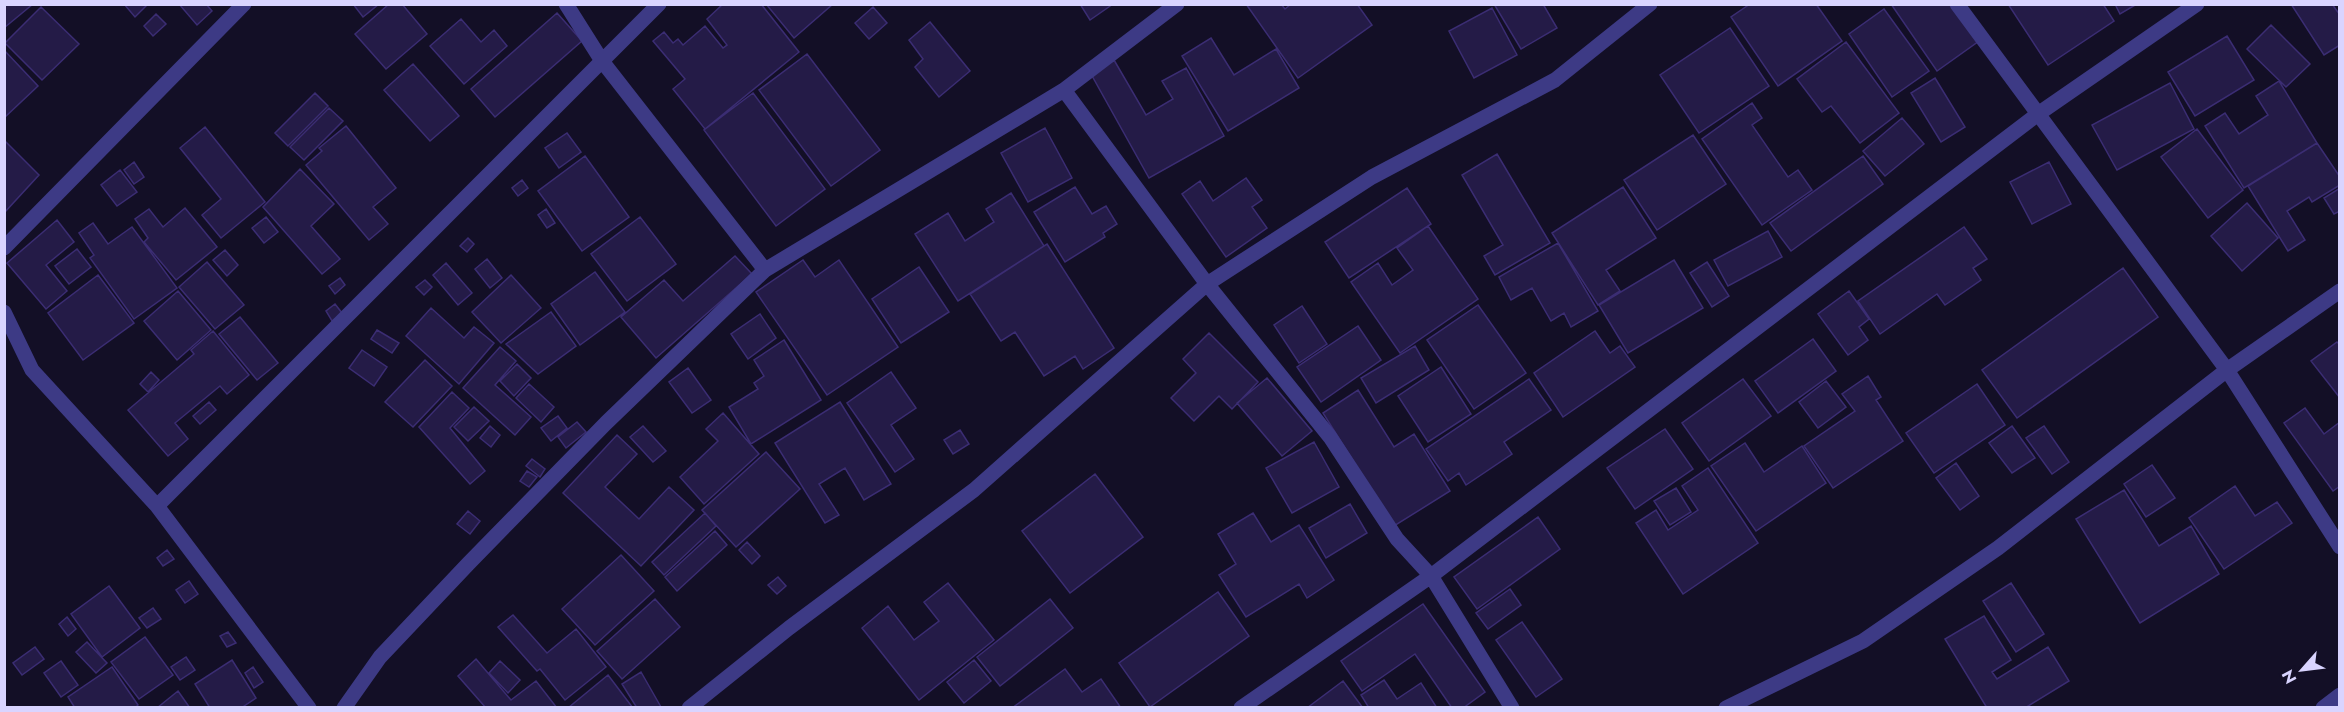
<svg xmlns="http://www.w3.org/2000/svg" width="2344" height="712" viewBox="0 0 2344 712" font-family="Jost,sans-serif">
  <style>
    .building { fill: #241b47; stroke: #3b2d73; stroke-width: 1.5 }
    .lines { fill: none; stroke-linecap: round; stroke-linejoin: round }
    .minor { stroke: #3d3a85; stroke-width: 15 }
  </style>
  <rect width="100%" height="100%" fill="#130f26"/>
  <path class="building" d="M4,4h29l-29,24z
    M124,4h24l-13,13z
    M179,4h27l6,7 -15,14z
    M353,4h26l-16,13z
    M389,4h13l25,30 -41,35 -31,-35z
    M723,4h38l38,48 -94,77 -32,-40 12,-10 -32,-38 11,-9 9,11 5,-4 5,6 22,-19 18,22 4,-3 -20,-26z
    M766,4h67l-39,34z
    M1080,4h33l-23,16z
    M1246,4h35l4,5 6,-5h66l15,21 -74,53z
    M1494,4h49l14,24 -36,21z
    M1750,4h66l26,37 -64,45 -47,-69z
    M1891,4h63l25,37 -42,30z
    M2008,4h95l11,17 -66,44z
    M2115,4h22l-17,10z
    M2291,4h41l8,11v30l-16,10z
    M41,7l38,37 -37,36 -37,-37z
    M873,7l14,16 -18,16 -14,-16z
    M1492,8l25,47 -43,23 -25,-47z
    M1884,9l45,62 -37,26 -43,-63z
    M557,13l25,28 -87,76 -24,-28z
    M156,14l10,10 -13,12 -9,-10z
    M461,19l20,23 13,-12 13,16 -43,38 -34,-38z
    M930,22l40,49 -31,26 -24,-30 8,-8 -14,-19z
    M2271,25l39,39 -24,23 -39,-38z
    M1730,28l39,58 -70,47 -39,-58z
    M2227,36l27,44 -59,36 -27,-44z
    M1211,38l23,37 42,-26 23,39 -71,43 -46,-75z
    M1846,42l53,71 -39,30 -29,-37 -9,6 -25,-33z
    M4,50l34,36 -34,32z
    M807,54l73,96 -49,36 -72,-96z
    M1114,60l32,55 27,-16 -11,-18 24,-13 38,68 -75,42 -58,-104z
    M413,64l46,52 -29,25 -46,-51z
    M1935,78l30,49 -24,15 -30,-49z
    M2279,81l38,62 -73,45 -39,-62 20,-13 14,21 29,-19 -12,-19z
    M2170,83l24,46 -77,41 -25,-45z
    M315,93l13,13 -40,40 -13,-13z
    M753,93l72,96 -49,37 -72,-96z
    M1752,103l10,15 -10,7 36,52 10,-7 14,20 -50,35 -60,-86z
    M329,108l14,13 -39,39 -14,-13z
    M1902,118l22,26 -39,32 -22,-25z
    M346,126l50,62 -23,19 15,17 -19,16 -63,-75 16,-14 -3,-3z
    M205,127l60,75 -44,36 -19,-23 19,-16 -41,-51z
    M1045,128l27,50 -44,24 -27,-49z
    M2197,129l46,61 -35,28 -47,-61z
    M567,133l14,19 -22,16 -14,-20z
    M1693,135l33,49 -69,46 -33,-50z
    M4,140l35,35 -35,38z
    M2317,143l23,34v8l-28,17 -3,-5 -22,14 18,29 -17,11 -40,-65z
    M1497,154l53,89 -55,32 -11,-19 19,-11 -41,-70z
    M585,156l44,61 -47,34 -44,-60z
    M1863,156l20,28 -92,67 -21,-28z
    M134,162l10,15 -10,7 -10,-14z
    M2049,162l22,42 -39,20 -22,-42z
    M300,169l34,35 -23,22 29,33 -18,15 -59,-67z
    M120,170l17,22 -20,14 -16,-21z
    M1246,178l16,22 -10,7 15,21 -41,29 -44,-63 18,-13 13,20z
    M522,180l6,8 -10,8 -6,-8z
    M1075,187l17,27 14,-8 11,18 -14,9 2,4 -40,25 -31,-50z
    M1623,187l33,51 -50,32 14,21 -22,14 -46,-72z
    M1407,188l24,36 -82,54 -24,-36z
    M2340,188v23l-6,3 -10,-16z
    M1011,193l33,53 -86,55 -43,-67 33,-21 17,28 29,-19 -8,-13z
    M2247,203l31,35 -36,33 -31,-35z
    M185,208l32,39 -41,33 -32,-38 4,-4 -13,-19 14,-10 14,18z
    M546,209l9,14 -8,5 -9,-13z
    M266,217l12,15 -14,11 -12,-15z
    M640,217l36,47 -49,37 -36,-47z
    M57,220l17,22 -28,23 21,26 -21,18 -39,-46z
    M93,223l15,21 24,-17 45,61 -43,31 -44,-61 4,-3 -15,-22z
    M1428,226l50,73 -78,54 -49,-71 27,-19 14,22 21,-15 -16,-22z
    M1964,227l23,32 -14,9 8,12 -36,25 -8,-11 -57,40 -22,-33z
    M1768,231l14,26 -54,29 -14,-26z
    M468,238l6,6 -7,8 -7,-6z
    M1558,243l40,68 -27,16 -7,-14 -13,8 -19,-33 -21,12 -12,-23z
    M1047,244l67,104 -31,21 -8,-13 -31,20 -29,-44 -14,9 -31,-47z
    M77,249l14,18 -22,17 -14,-18z
    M225,250l13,15 -11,11 -14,-16z
    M735,256l17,18 -96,84 -35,-41 43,-37 19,21z
    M487,259l15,19 -12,10 -15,-19z
    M803,260l12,17 24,-17 59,87 -71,48 -71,-103z
    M1674,260l29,48 -75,45 -29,-48z
    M207,262l37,43 -29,24 -36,-42z
    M1707,262l22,34 -17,11 -22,-34z
    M446,263l26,30 -14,12 -25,-30z
    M919,267l30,45 -48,31 -29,-44z
    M2123,268l35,49 -141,101 -35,-48z
    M595,272l30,40 -45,33 -29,-41z
    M98,275l36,48 -51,37 -35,-47z
    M511,275l30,33 -40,35 -29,-31z
    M340,278l5,7 -10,9 -6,-8z
    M425,280l7,7 -8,8 -8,-8z
    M178,291l33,39 -34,30 -33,-39z
    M1849,291l20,28 -10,8 9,13 -20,15 -30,-41z
    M335,304l7,9 -10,8 -6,-10z
    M1478,305l48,68 -52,36 -47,-69z
    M1302,306l25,38 -28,19 -25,-38z
    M431,308l33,30 10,-11 20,16 -35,41 -53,-48z
    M551,312l25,34 -38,28 -32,-30z
    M760,314l16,24 -28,21 -17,-25z
    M240,317l38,46 -21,17 -38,-46z
    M1358,326l23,34 -60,42 -24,-35z
    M377,330l22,13 -7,10 -21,-14z
    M213,331l36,44 -22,19 -7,-8 -45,37 13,16 -20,17 -40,-46 66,-56 -3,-4z
    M1595,331l15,22 10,-7 15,21 -72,50 -29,-44z
    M1209,333l49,49 -26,27 -13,-13 -25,25 -23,-23 25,-25 -13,-14z
    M1813,339l23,32 -58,42 -23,-32z
    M784,340l37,60 -70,44 -22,-37 29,-18 -4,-6 10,-7 -10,-16z
    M2337,342l3,3v53l-29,-37z
    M1415,346l14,24 -53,33 -15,-25z
    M500,347l16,14 -21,24 36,32 -16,18 -52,-47z
    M362,350l25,17 -13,19 -25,-18z
    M425,360l27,26 -39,41 -28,-25z
    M517,364l14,14 -17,18 -14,-15z
    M1441,367l30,47 -43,28 -30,-46z
    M688,368l23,32 -19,13 -23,-31z
    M151,372l8,8 -11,12 -8,-8z
    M891,372l25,36 -25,17 23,34 -19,13 -48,-69z
    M1868,376l13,21 -5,3 27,41 -70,47 -29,-42 51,-35 -13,-17z
    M1267,378l45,53 -30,25 -45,-53z
    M1529,379l22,31 -47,32 8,12 -46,31 -7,-12 -11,8 -22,-32z
    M1743,379l28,37 -62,45 -27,-38z
    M1826,381l20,26 -28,21 -19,-26z
    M529,384l25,23 -13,15 -25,-24z
    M1977,384l28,41 -71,48 -28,-40z
    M1358,390l36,57 20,-13 36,57 -56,35 -71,-113z
    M452,392l17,16 -19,20 35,43 -15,13 -51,-57z
    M209,402l7,8 -16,14 -7,-8z
    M840,402l51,82 -27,16 -19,-32 -26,16 20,31 -14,8 -50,-80z
    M474,407l15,14 -21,20 -14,-14z
    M2305,408l19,26 16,-12v64l-7,5 -49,-68z
    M723,413l36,41 -55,50 -24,-27 38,-36 -12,-12z
    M558,416l9,12 -16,13 -10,-13z
    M577,422l9,10 -20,16 -8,-11z
    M490,426l10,9 -9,12 -11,-9z
    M643,426l23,25 -13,11 -23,-25z
    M2012,426l23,32 -23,15 -23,-30z
    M2044,426l25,36 -17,12 -26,-36z
    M1665,429l28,40 -58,40 -28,-41z
    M960,430l9,14 -16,10 -9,-14z
    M617,435l20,19 -32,33 34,32 30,-32 25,23 -53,56 -78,-73z
    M1314,442l25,45 -47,26 -26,-45z
    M1745,443l19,29 38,-26 24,37 -70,48 -45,-65z
    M766,452l34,37 -64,58 -34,-37z
    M532,459l13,10 -5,8 -14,-11z
    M1956,463l23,33 -19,14 -24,-32z
    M2152,465l23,33 -29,19 -22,-33z
    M1708,468l50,75 -75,51 -47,-71 20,-13 12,20 30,-20 -16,-24z
    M527,471l10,6 -8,10 -9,-6z
    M1095,474l48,63 -73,56 -48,-62z
    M2235,486l20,30 22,-14 15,21 -68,46 -35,-51z
    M1676,488l15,24 -21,13 -16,-24z
    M2124,490l35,56 32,-20 28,48 -79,49 -64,-104z
    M1350,504l17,29 -41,25 -17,-30z
    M468,511l12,10 -10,13 -13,-10z
    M705,513l11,13 -52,49 -12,-13z
    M1253,513l18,29 28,-17 35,55 -27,18 -8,-14 -53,33 -27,-42 17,-11 -18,-30z
    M1538,517l22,32 -83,60 -23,-32z
    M715,531l12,14 -50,46 -12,-14z
    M747,542l13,14 -8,8 -13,-14z
    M167,550l7,9 -11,7 -6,-8z
    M621,555l33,36 -59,54 -33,-36z
    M778,577l8,9 -9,8 -9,-9z
    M189,581l9,13 -13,9 -9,-13z
    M948,583l46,57 -75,60 -57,-72 26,-22 26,34 25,-19 -15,-19z
    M2011,583l33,51 -28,18 -33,-51z
    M109,586l31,42 -38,29 -31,-43z
    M1510,589l11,16 -33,24 -12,-16z
    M1218,592l31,44 -99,71 -31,-44z
    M655,599l25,28 -58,52 -25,-28z
    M1050,599l23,29 -73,58 -23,-29z
    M1423,604l62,88 -22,16h-11l-37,-54 -53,37 -21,-30z
    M153,608l8,11 -14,9 -8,-10z
    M513,615l34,38 29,-24 30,38 -41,33 -25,-31 -3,2 -39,-44z
    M1984,616l27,44 -19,12 5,7 51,-32 21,34 -44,27h-38l-42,-69z
    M67,617l9,12 -8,7 -9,-12z
    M1522,622l40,57 -26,18 -40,-57z
    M228,632l8,11 -9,4 -7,-11z
    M145,637l28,38 -34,24 -28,-37z
    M87,642l20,21 -11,10 -20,-21z
    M35,647l9,12 -22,16 -9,-12z
    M186,657l9,13 -15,10 -9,-13z
    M476,659l35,41 25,-19 21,27h-71l-28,-32z
    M232,660l24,38 -15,10h-31l-15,-24z
    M974,660l17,21 -27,22 -17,-21z
    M61,661l17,24 -17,12 -17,-24z
    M500,661l20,19 -12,13 -19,-20z
    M112,667l26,38 -3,3h-60l-7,-11z
    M253,667l10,15 -9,6 -9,-15z
    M1065,669l17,23 19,-13 20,29h-109z
    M641,672l20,35 -1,1h-23l-15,-24z
    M608,675l25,33h-65z
    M1384,680l13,19 24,-16 16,25h-68l-8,-13z
    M1343,681l20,27h-56z
    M178,691l12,17h-33z"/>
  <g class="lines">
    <path class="minor" d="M566,4l36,57 163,209
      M1957,4l270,366 113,177
      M1064,90l143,194 123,153 67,102 34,37 81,132
      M4,248l240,-244
      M4,312l28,58 125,136 152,202
      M157,506l502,-502
      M344,708l36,-51 88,-93 138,-141 159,-153 299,-180 113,-86
      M689,708l100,-80 185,-138 233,-206 165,-107 183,-97 95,-76
      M1241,708l190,-132 607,-462 159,-110
      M1726,708l137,-67 135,-93 229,-178 113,-79
      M2323,708l17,-13"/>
  </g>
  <rect width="2344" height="712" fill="none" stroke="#d9d4ff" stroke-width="12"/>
  <g transform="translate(2302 670) rotate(242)" stroke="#130f26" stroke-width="4.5" paint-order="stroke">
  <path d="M0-4.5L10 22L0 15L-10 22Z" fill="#d9d4ff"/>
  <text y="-9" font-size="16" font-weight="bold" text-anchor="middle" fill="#d9d4ff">N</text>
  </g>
</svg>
